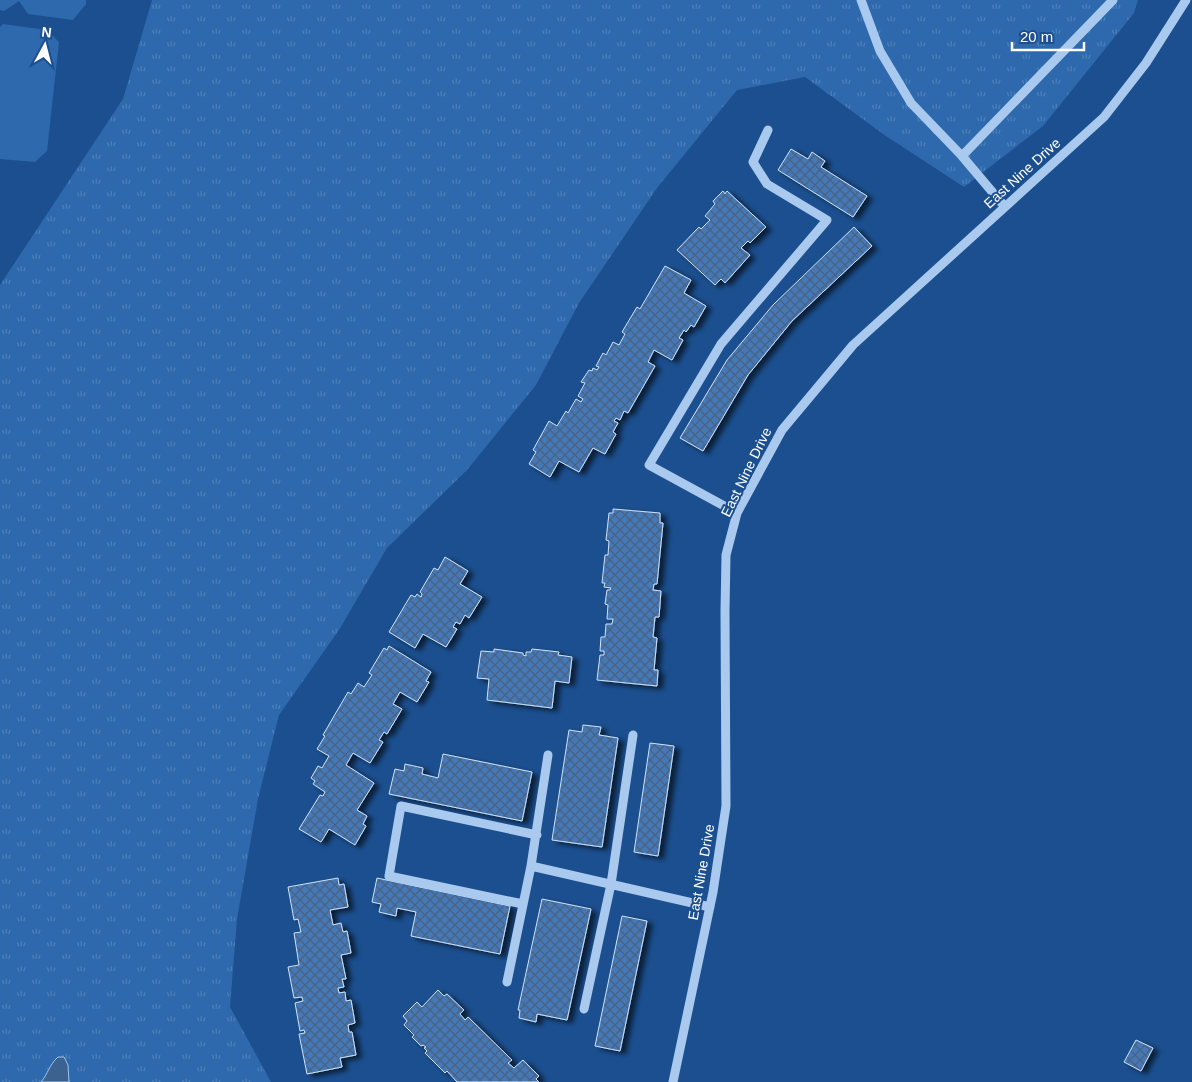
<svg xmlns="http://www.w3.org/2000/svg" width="1192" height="1082" viewBox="0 0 1192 1082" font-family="Arial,sans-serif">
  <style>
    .grass { fill: url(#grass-tufts) }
    .park { fill: #2e69ad }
    .water { fill: #3c6290; stroke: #9cc4f0 }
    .building { fill: url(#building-cross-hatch); stroke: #cfe3fa; filter: url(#shadow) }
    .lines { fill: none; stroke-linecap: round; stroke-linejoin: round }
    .minor { stroke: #a9c9ee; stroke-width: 9 }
    .labels { text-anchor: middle; stroke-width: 4; stroke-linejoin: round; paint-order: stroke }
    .street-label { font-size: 14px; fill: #fff; stroke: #1b4f8f }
  </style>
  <defs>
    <pattern id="grass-tufts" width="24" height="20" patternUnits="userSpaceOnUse" patternTransform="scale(1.25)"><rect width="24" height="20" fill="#2e69ad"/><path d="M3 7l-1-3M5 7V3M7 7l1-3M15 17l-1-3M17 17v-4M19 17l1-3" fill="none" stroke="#4d80b9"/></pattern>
    <pattern id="building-cross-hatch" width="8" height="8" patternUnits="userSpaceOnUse" patternTransform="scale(1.25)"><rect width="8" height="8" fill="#4478b7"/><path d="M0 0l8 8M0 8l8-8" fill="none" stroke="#486282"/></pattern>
    <filter id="shadow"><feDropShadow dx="5.5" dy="3" stdDeviation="2.5" flood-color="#0009"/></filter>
  </defs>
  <rect width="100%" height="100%" fill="#1b4f8f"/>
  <path class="grass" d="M152,0h986l-4,13 -91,113 -79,61 -78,-51 -81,-59 -68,13 -80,98 -78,115 -43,82 -69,85 -80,78 -48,82 -60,85 -21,84 -21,120 -7,88 41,75h-271v-797l123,-186z"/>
  <path class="park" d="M0,0h86v4l-13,16 -45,-6 -9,-13 -15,10 -4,-1z
    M3,24l44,6 12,12 -12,109 -12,11 -35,-3v-132z"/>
  <path class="water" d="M58,1057h6l4,8 1,17h-28c7,-8 8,-17 17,-25z"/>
  <path class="building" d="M791,149l17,10 4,-7 13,9 -4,6 46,29 -14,21 -75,-47z
    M723,191l2,3 2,-3 39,36 -16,16 -2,-2 -7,7 9,7 -25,28 -4,-4 -6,6 -38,-35 22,-23 2,2 9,-9 -5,-4 10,-12 -2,-3z
    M854,227l18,19 -80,75 -44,54 -45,76 -23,-13 47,-78 46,-55z
    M665,266l26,14 -7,13 22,13 -12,21 -3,-2 -5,7 -2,-2 -5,8 4,2 -11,20 -18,-10 -6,12 7,4 -27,47 -4,-2 -4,9 -4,-2 -2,3 4,2 -5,9 3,2 -11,20 -12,-6 -14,24 -20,-11 -9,16 -21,-13 7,-12 -3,-2 16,-29 8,5 9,-15 2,2 8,-14 5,3 2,-3 -5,-3 7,-13 -4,-1 8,-12 3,1 1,-3 4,2 2,-3 -3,-1 7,-13 3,2 7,-13 6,3 6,-11 -3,-2 15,-25 3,2z
    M613,509l47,4v10h3l-6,61h-3l-1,6 8,1 -2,26h-4l-2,20 4,1 -3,32h4l-1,16 -60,-6 3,-25h4v-4h-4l1,-14h4l1,-13h6l1,-5h-6l1,-14 -3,-1 2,-14h3l1,-2 -7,-1 1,-4h-3l3,-28h3l1,-14 -3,-1 3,-27h4z
    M445,557l23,14 -8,13 22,13 -13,21 -4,-3 -5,9 -4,-2 -3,5 4,2 -11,18 -23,-13 -8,14 -26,-16 22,-37 4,2 2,-3 4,3 1,-3 -2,-2 14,-24 4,2z
    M389,646l42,26 -5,9 3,1 -12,20 -17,-10 -7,12 9,5 -15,25 -3,-2 -5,8 4,2 -13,21 -17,-10 -7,12 28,18 -17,27 10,6 -4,8 3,2 -11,19 -26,-16 -8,13 -22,-13 21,-34 3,1 2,-4 -12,-8 2,-3 -4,-3 7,-12 4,2 7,-12 -12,-7 8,-13 -2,-1 25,-43 3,2 7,-11 6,4 8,-12 -3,-2 15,-25 3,2z
    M494,649l29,4v2l3,1v-4h5l1,-3 27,3 -1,3 14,2 -3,26 -14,-2 -3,27 -65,-8 2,-21 -12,-1 4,-27 13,1z
    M583,725l18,2 -2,8 19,3 -16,109 -50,-7 17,-110 13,2z
    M650,743l24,3 -16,110 -24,-4z
    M443,754l89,18 -10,49 -133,-27 6,-25 9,2 1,-7 18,4 -1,6 16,4z
    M338,878l1,7 5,-1 4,23 -18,3 3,15 8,-2 2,9 4,-1 4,22 -10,2 5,24h-4l2,8 -6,1 1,5 6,-1 1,9 5,-1 4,23 -7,2 1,7h3l4,23 -16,3 2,9 -35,7 -8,-40 6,-1 -1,-3 -4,1 -5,-28 8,-2 -1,-4 -8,1 -6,-31 11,-2 -5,-32 7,-1 -3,-13 -4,1 -6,-33z
    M377,878l133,28 -10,48 -89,-18 5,-24 -19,-4 -1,8 -17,-4 2,-8 -9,-2z
    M542,899l49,10 -24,111 -30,-6 -1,8 -17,-4 1,-8h-2z
    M622,916l25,5 -27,130 -25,-5z
    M438,990l6,6 3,-2 17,16 -4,4 5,6 3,-3 44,43 -4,3 6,5 9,-8 16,16 -3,3 3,3h-82l-10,-11 -2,2 -20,-20 2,-2 -3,-3 2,-1 -3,-2 -2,1 -9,-9 2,-2 -10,-10 3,-4 -4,-5 14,-14 5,5z
    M1136,1040l17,8 -12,23 -17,-9z"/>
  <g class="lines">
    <path class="minor" d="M861,0l19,51 31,52 51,53 151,-156
      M962,156l43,51
      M737,513l-88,-48 72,-121 106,-124 -60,-36 -14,-22 15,-32
      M531,866l179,41
      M523,904l-134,-28 12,-70 136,29
      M507,982l24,-116 17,-111
      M584,1009l27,-125 22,-149
      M673,1082l40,-190 13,-86 -1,-195 1,-56 11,-42 45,-83 71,-85 251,-228 42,-54 40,-63"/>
  </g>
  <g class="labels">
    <g class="street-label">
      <text transform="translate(1022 173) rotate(-42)" y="5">East Nine Drive</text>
      <text transform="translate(746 472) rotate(-64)" y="5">East Nine Drive</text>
      <text transform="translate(701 872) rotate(-80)" y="5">East Nine Drive</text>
    </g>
  </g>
  <g transform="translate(45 45) rotate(7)" stroke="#1b4f8f" stroke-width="4" paint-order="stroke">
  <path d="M0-4L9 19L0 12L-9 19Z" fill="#ffffff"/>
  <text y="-8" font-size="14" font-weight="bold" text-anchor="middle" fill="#ffffff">N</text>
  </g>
  <path d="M1012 42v8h72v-8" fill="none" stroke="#ffffff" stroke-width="2.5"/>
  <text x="1020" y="42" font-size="15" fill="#ffffff" stroke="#1b4f8f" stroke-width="4" paint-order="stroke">20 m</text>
</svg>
